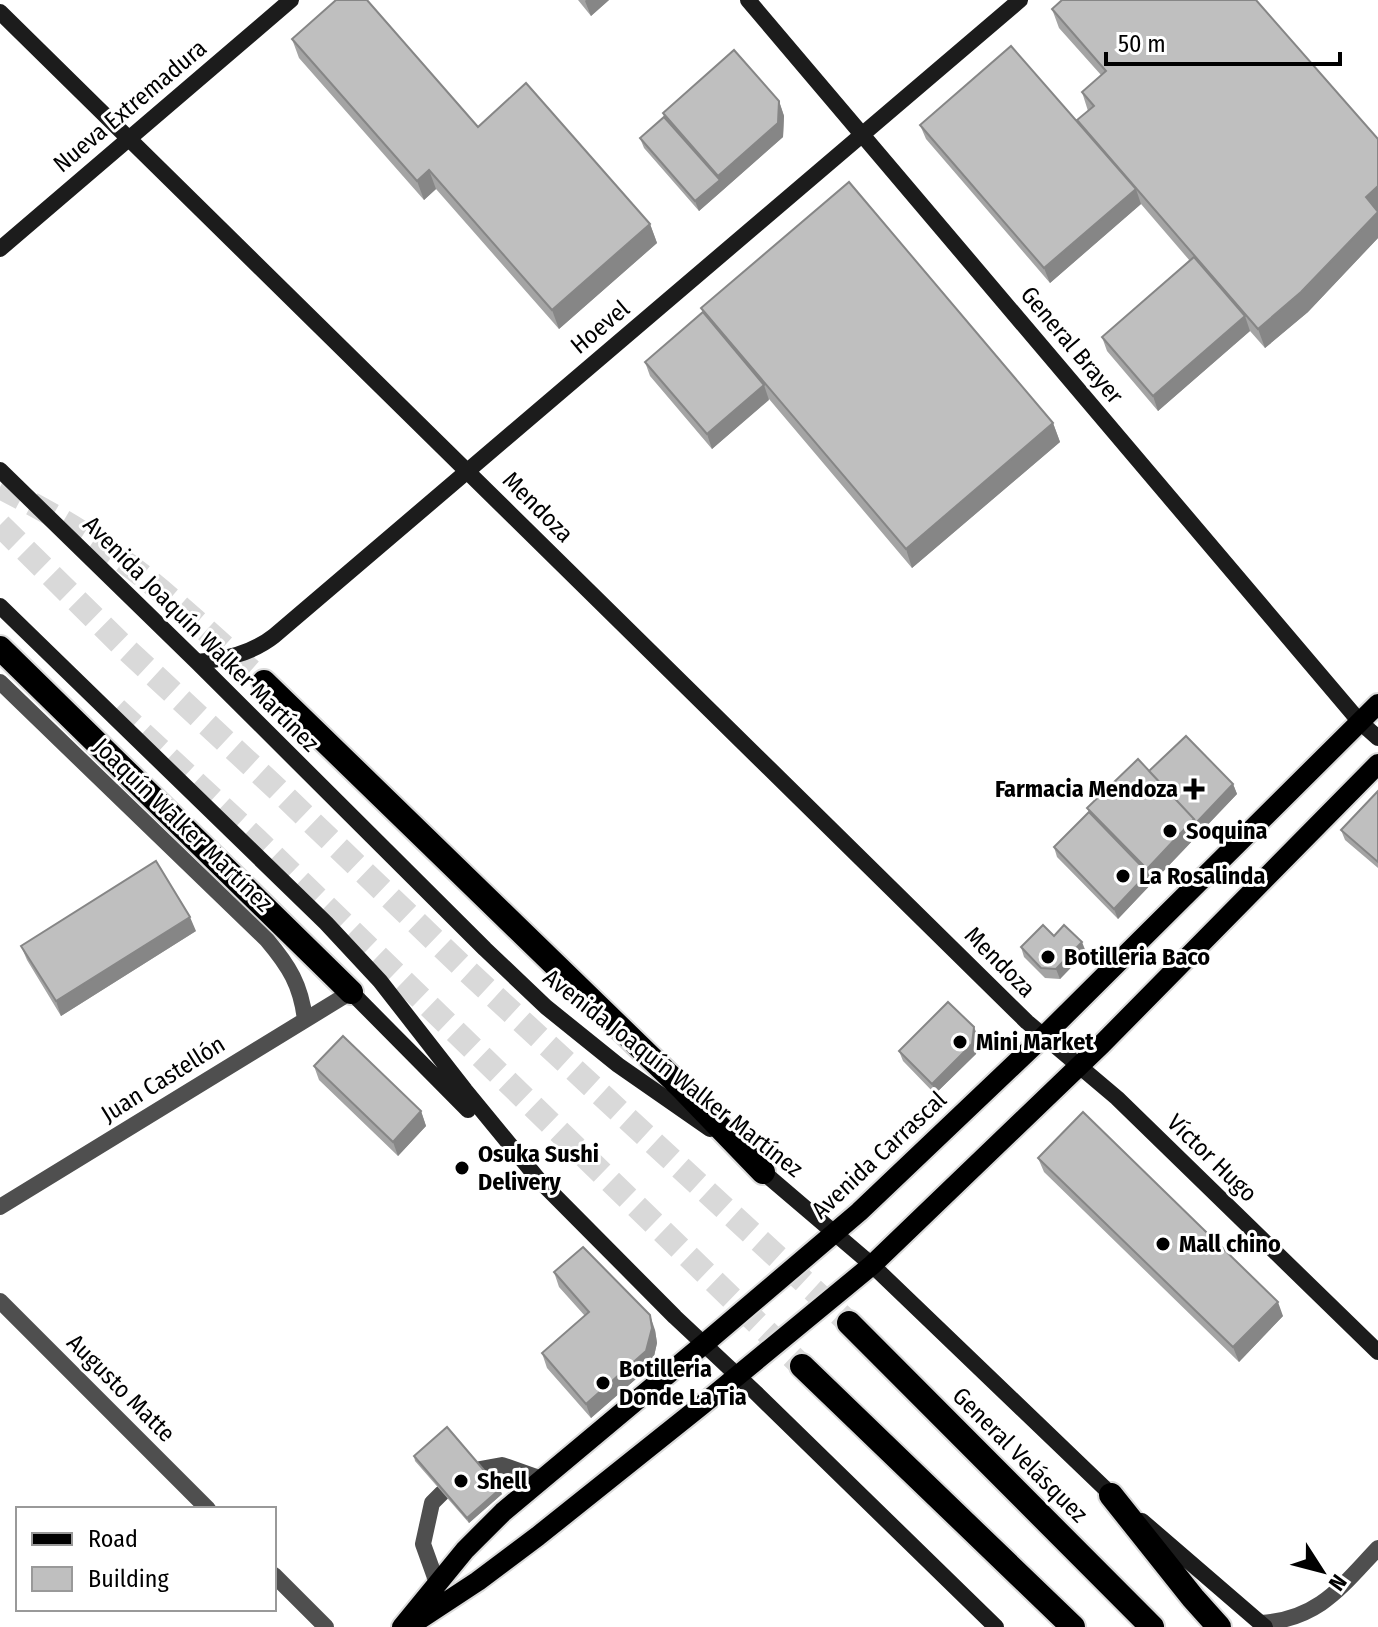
<svg xmlns="http://www.w3.org/2000/svg" width="1378" height="1627" viewBox="0 0 1378 1627" font-family="'Fira Sans Condensed',sans-serif">
  <style>
    .lines { fill: none; stroke-linecap: round; stroke-linejoin: round }
    .highway-tunnel { stroke: #d9d9d9; stroke-width: 24; stroke-dasharray: 24 12; stroke-linecap: butt }
    .primary-casing { stroke: #dbdbdb; stroke-width: 24 }
    .highway-casing { stroke: #dbdbdb; stroke-width: 28 }
    .lane { stroke: #4f4f4f; stroke-width: 16 }
    .street { stroke: #4f4f4f; stroke-width: 16 }
    .secondary { stroke: #1c1c1c; stroke-width: 16 }
    .primary { stroke: #000; stroke-width: 20 }
    .highway { stroke: #000; stroke-width: 24 }
    .wall { fill: #a4a4a4 }
    .shaded-wall { fill: #868686 }
    .building { fill: #bfbfbf; stroke: #868686; stroke-width: 2 }
    .poi-dot { fill: #000; stroke: #fff; stroke-width: 3 }
    .labels { text-anchor: middle; stroke-width: 6; stroke-linejoin: round; paint-order: stroke }
    .street-label { font-size: 24px; fill: #000; stroke: #fff }
    .poi-label { font-size: 24px; font-weight: bold; fill: #000; stroke: #fff; text-anchor: start }
  </style>
  <rect width="100%" height="100%" fill="#fff"/>
  <g class="lines">
    <path class="highway-tunnel" d="M0,487c35,18 70,37 102,59 58,39 109,90 162,136
      M0,525l126,124 151,140 189,181 383,353
      M116,709l141,131 545,526"/>
    <g class="primary-casing">
      <path id="primary" d="M411,1625l67,-44 60,-45 164,-131 170,-140 230,-221 276,-280
        M402,1627l63,-77 38,-38 201,-168 155,-132 184,-175 335,-333"/>
    </g>
    <g class="highway-casing">
      <path id="highway" d="M0,648l351,344
        M264,682l418,406 81,84
        M849,1323l303,304
        M802,1366l271,261
        M1111,1495l82,103 26,29"/>
    </g>
    <path class="lane" d="M480,1469l22,-4 40,14
      M437,1583l-14,-39 9,-41 10,-10"/>
    <path class="street" d="M0,682l267,258c22,26 34,45 38,80
      M0,1207l351,-215
      M0,1301l208,208
      M274,1575l52,52
      M1261,1623c58,-4 80,-36 117,-75"/>
    <path class="secondary" d="M748,0l612,722 18,16
      M0,12l1027,1010 90,76 261,254
      M0,249l291,-249
      M0,470l197,192 288,287 61,58 72,58 92,64
      M0,606l326,317 54,58 85,109 74,90 136,137 80,75 241,235
      M197,662c28,-3 54,-8 77,-26l746,-636
      M351,992l117,118
      M756,1166l116,99 246,236
      M1142,1521l123,106"/>
    <use href="#primary" class="primary"/>
    <use href="#highway" class="highway"/>
  </g>
  <path class="wall" d="M578,0h31l-18,16z
    M1052,9l326,130v99l-70,74 -43,36 -15,-17 -92,80 -51,-60 -5,-14 88,-76 -49,-57 -91,79 -124,-144 -6,-14 159,-1 -2,-4 11,-9 -6,-19 19,-17 -42,-47z
    M292,39l186,88 172,97 7,19 -98,86 -123,-140 -12,11 -125,-142z
    M779,101l5,15 -1,21 -84,74 -55,-63 -4,-10 24,-21 -1,-4z
    M701,308l352,115 7,19 -148,126 -143,-169 -57,50 -62,-73 -5,-14 58,-50z
    M1233,784l4,10 -119,125 -61,-62 -3,-10 35,-35 -2,-4z
    M1378,791v77l-33,-28 -4,-10z
    M196,931l-135,85 -34,-56 -6,-14z
    M1054,936l32,16 -26,27 -15,-1 -21,-21 -3,-10z
    M978,1037l-2,17 -41,40 -32,-33 -4,-10z
    M314,1066l107,45 5,15 -28,30 -79,-76z
    M1038,1158l245,158 -44,46 -195,-190z
    M554,1272l101,58 2,13 -5,22 -61,53 -44,-50 -5,-15 43,-37 -26,-29z
    M414,1456l88,38 -33,29 -54,-62z"/>
  <path class="shaded-wall" d="M586,0h23l-18,16 -6,-15z
    M779,101l5,15 -1,21 -60,53 -5,-14z
    M429,170l7,19 -12,11 -7,-19z
    M720,180l3,10 -24,21 -4,-10z
    M1378,186v52l-70,74 -43,36 -7,-19 108,-132z
    M1136,189l5,15 -91,79 -6,-15z
    M650,224l7,19 -98,86 -7,-19z
    M1245,316l5,15 -92,80 -5,-15z
    M764,385l5,15 -57,49 -5,-15z
    M1053,423l7,19 -148,126 -6,-19z
    M1233,784l4,10 -85,89 -5,-14 47,-50z
    M1148,873l4,10 -34,36 -4,-10z
    M190,917l6,14 -135,85 -5,-15z
    M1082,942l4,10 -26,27 -4,-10z
    M974,1027l4,10 -2,17 -41,40 -3,-10z
    M421,1111l5,15 -28,30 -5,-14z
    M1278,1302l5,14 -44,46 -6,-15z
    M650,1315l5,15 2,13 -5,22 -61,53 -5,-14z
    M500,1489l2,5 -33,29 -2,-5z"/>
  <path class="building" d="M336,0h31l111,127 48,-44 124,141 -98,86 -123,-140 -12,11 -125,-142z
    M1062,0h194l122,139v47l-12,11 12,15 -77,80 -43,37 -181,-209 17,-14 -12,-14 24,-21 -54,-62z
    M1011,46l125,143 -92,79 -124,-143z
    M734,50l45,51 -1,22 -60,53 -55,-63z
    M664,117l56,63 -25,21 -55,-63z
    M849,182l204,241 -147,126 -205,-241z
    M1194,257l51,59 -92,80 -51,-59z
    M703,312l61,73 -57,49 -62,-72z
    M1186,736l47,48 -37,39 -2,-4 -45,-48z
    M1138,759l56,60 -47,50 -60,-61z
    M1378,791v71l-37,-32z
    M1089,812l59,61 -34,36 -60,-62z
    M156,861l34,56 -134,84 -35,-55z
    M1043,925l11,11 10,-11 18,17 -26,27 -15,-1 -20,-21z
    M948,1002l26,25 -2,17 -40,40 -33,-33z
    M343,1036l78,75 -28,31 -79,-76z
    M1083,1112l195,190 -45,45 -195,-189z
    M583,1247l67,68 2,13 -6,23 -60,53 -44,-51 47,-41 -35,-40z
    M447,1427l53,62 -33,29 -53,-62z"/>
  <g class="poi-dot">
    <path d="M1190 777h8v8h8v8h-8v8h-8v-8h-8v-8h8z"/>
    <circle cx="1170" cy="831" r="8"/>
    <circle cx="1123" cy="876" r="8"/>
    <circle cx="1048" cy="957" r="8"/>
    <circle cx="960" cy="1042" r="8"/>
    <circle cx="462" cy="1168" r="8"/>
    <circle cx="1163" cy="1244" r="8"/>
    <circle cx="603" cy="1383" r="8"/>
    <circle cx="461" cy="1481" r="8"/>
  </g>
  <g class="labels">
    <g class="street-label">
      <text transform="translate(130 106) rotate(-40)" y="8">Nueva Extremadura</text>
      <text transform="translate(600 327) rotate(-40)" y="8">Hoevel</text>
      <text transform="translate(1072 345) rotate(50)" y="8">General Brayer</text>
      <text transform="translate(538 507) rotate(45)" y="8">Mendoza</text>
      <text transform="translate(201 634) rotate(45)" y="8">Avenida Joaquín Walker Martínez</text>
      <text transform="translate(183 825) rotate(44)" y="8">Joaquín Walker Martínez</text>
      <text transform="translate(1000 962) rotate(45)" y="8">Mendoza</text>
      <text transform="translate(673 1073) rotate(38)" y="8">Avenida Joaquín Walker Martínez</text>
      <text transform="translate(163 1079) rotate(-32)" y="8">Juan Castellón</text>
      <text transform="translate(879 1155) rotate(-43)" y="8">Avenida Carrascal</text>
      <text transform="translate(1212 1158) rotate(44)" y="8">Víctor Hugo</text>
      <text transform="translate(121 1388) rotate(45)" y="8">Augusto Matte</text>
      <text transform="translate(1020 1455) rotate(45)" y="8">General Velásquez</text>
    </g>
    <g class="poi-label">
      <text x="1178" y="797" text-anchor="end">Farmacia Mendoza</text>
      <text x="1186" y="839">Soquina</text>
      <text x="1139" y="884">La Rosalinda</text>
      <text x="1064" y="965">Botilleria Baco</text>
      <text x="976" y="1050">Mini Market</text>
      <text x="478" y="1162">Osuka Sushi<tspan x="478" dy="28">Delivery</tspan></text>
      <text x="1179" y="1252">Mall chino</text>
      <text x="619" y="1377">Botilleria<tspan x="619" dy="28">Donde La Tia</tspan></text>
      <text x="477" y="1489">Shell</text>
    </g>
  </g>
  <rect x="16" y="1507" width="260" height="104" fill="#ffffff" stroke="#999999" stroke-width="2"/>
  <rect x="32" y="1533" width="40" height="12" fill="#000000" stroke="#999999" stroke-width="2"/>
  <text x="88" y="1547" font-size="24" fill="#000000">Road</text>
  <rect x="32" y="1567" width="40" height="24" fill="#bfbfbf" stroke="#999999" stroke-width="2"/>
  <text x="88" y="1587" font-size="24" fill="#000000">Building</text>
  <g transform="translate(1322 1571) rotate(126)" stroke="#ffffff" stroke-width="6" paint-order="stroke">
  <path d="M0-6L14 30L0 20L-14 30Z" fill="#000000"/>
  <text y="-12" font-size="22" font-weight="bold" text-anchor="middle" fill="#000000">N</text>
  </g>
  <path d="M1106 52v12h234v-12" fill="none" stroke="#000000" stroke-width="4"/>
  <text x="1118" y="52" font-size="24" fill="#000000" stroke="#ffffff" stroke-width="6" paint-order="stroke">50 m</text>
</svg>
